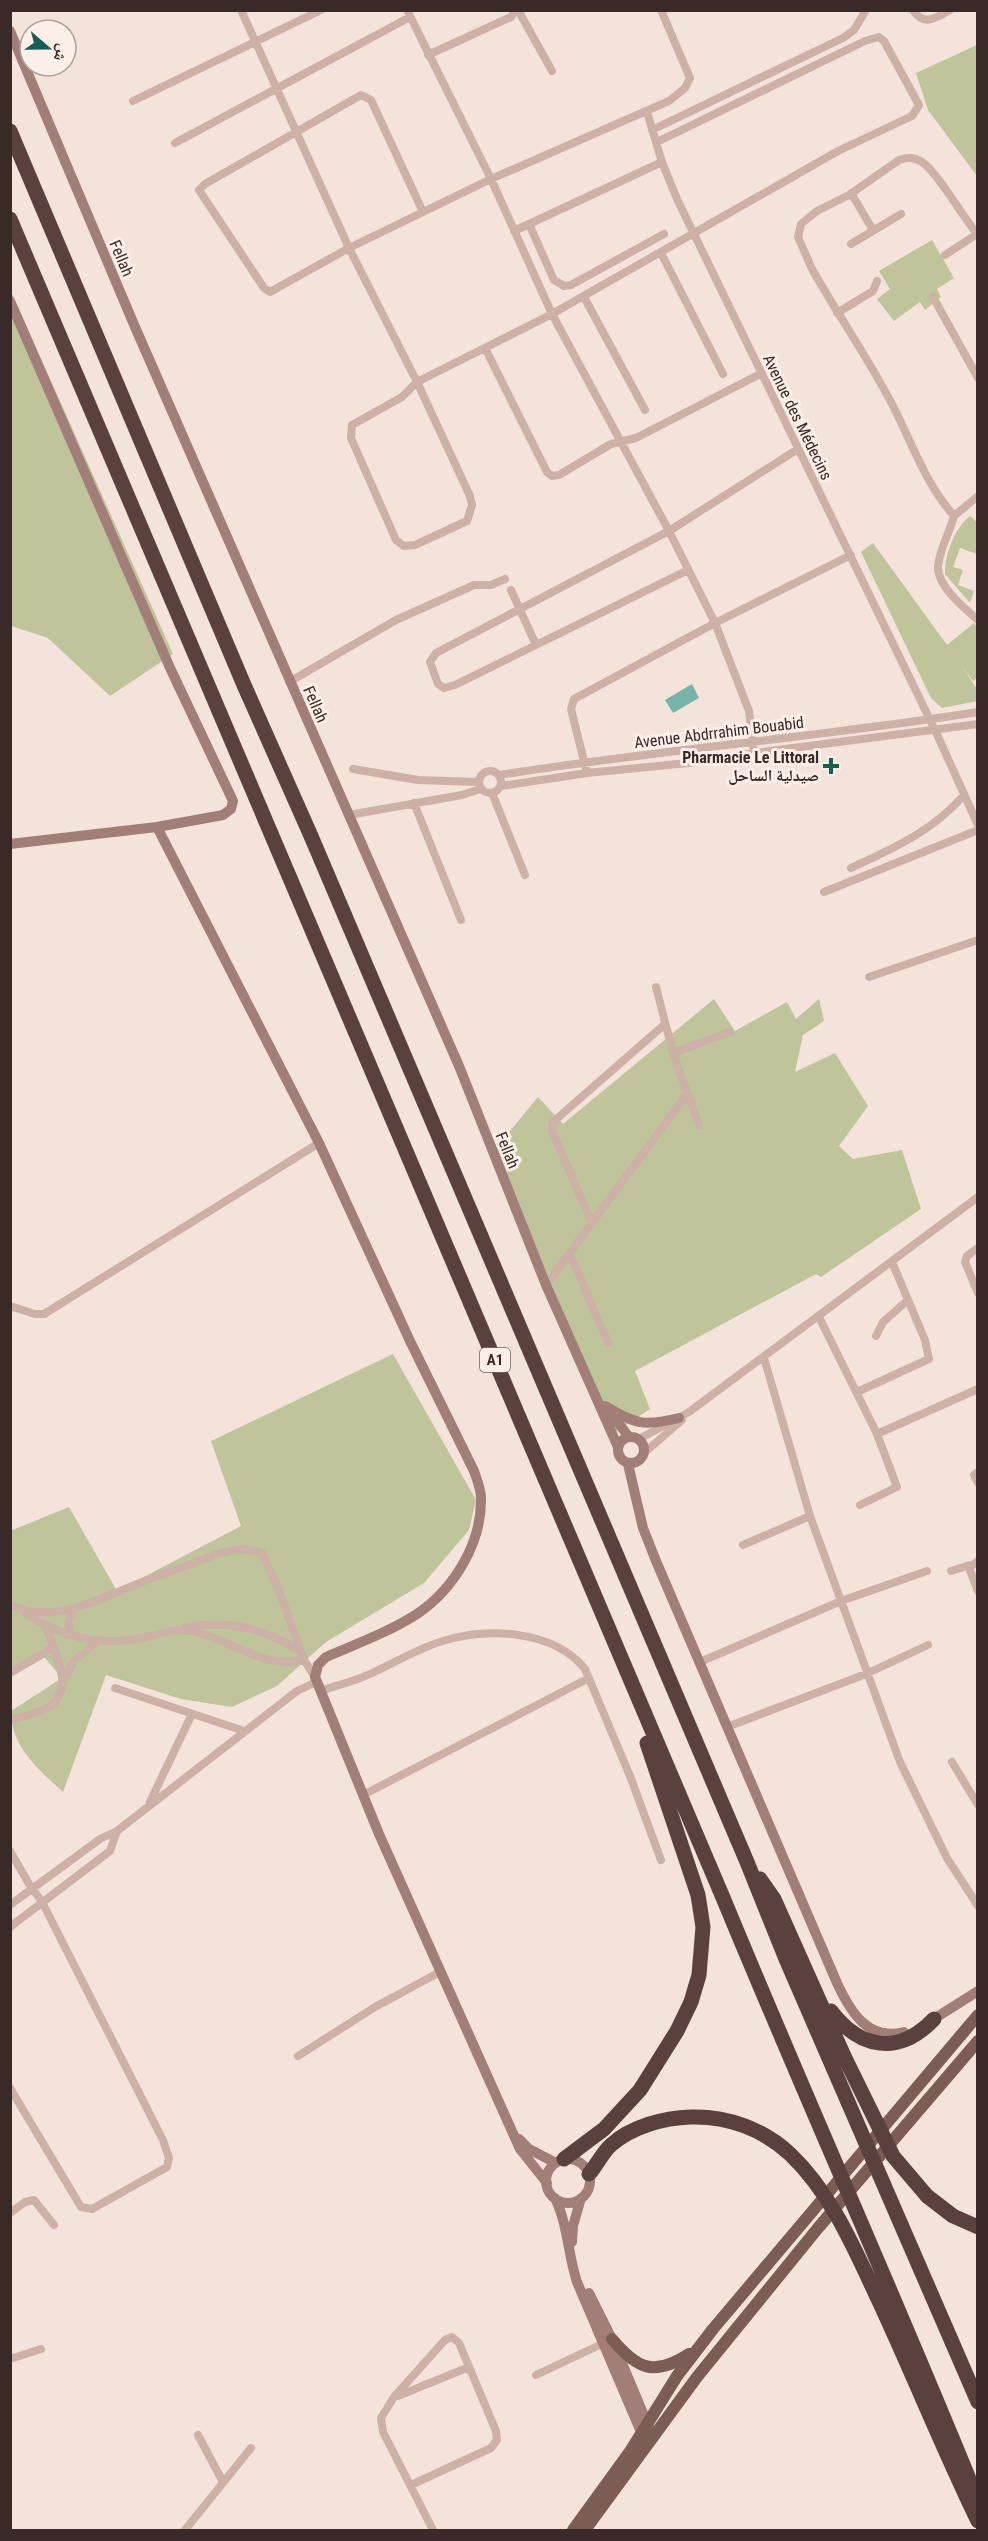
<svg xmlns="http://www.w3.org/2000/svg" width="988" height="2541" viewBox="0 0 988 2541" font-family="'Roboto Condensed','Noto Naskh Arabic',sans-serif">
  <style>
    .green { fill: #bfc49a }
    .water { fill: #78b3aa }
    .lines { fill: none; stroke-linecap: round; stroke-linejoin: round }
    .street { stroke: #cdb0a6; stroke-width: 8 }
    .secondary { stroke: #a17e77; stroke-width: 10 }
    .primary { stroke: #7c5c57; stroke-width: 12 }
    .highway { stroke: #5a413e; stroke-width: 15 }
    .poi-dot { fill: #195e55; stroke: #fbefe8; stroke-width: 2 }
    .labels { text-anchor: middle; stroke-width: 6; stroke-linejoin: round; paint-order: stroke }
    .shield { fill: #fbefe8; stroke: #736461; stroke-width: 1.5 }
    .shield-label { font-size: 15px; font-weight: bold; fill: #392927 }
    .street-label { font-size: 16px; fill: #392927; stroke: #fbefe8 }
    .poi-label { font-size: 16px; font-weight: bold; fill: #392927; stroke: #fbefe8; text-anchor: end }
  </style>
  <rect width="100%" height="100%" fill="#f4e3db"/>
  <path class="green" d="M977,45v131l-49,-66 -12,-37z
    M932,240l22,38 -17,11 4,8 -16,13 -5,-8 -26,19 -17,-22 13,-10 -11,-18z
    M10,289l163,365 -63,42 -62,-58 -37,-12z
    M970,516l7,6v32l-17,-6 -7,19 10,3 -5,15 16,6 -4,12 -25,-29c0,-20 9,-45 25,-58z
    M873,543l74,102 27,-22 3,3v52l-4,3 -10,-13 14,21v12l-35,7 -11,-10 -70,-146z
    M714,999l21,32 52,-29 9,17 23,-20 5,22 -21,14 -8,37 40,-19 33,53 -29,40 14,13 49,-9 19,59 -100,68 -5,-3 -181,97 15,38 -38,25 -116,-286 42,-51 25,27z
    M393,1354l83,146 -7,30 -45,53 -98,59 -49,44 -45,21 -51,-8 -75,-24 -43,117c-25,-23 -52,-45 -52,-81l51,-33 -18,-21 -33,18 -1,-144 59,-24 48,84 124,-65 -30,-85z"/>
  <path class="water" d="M692,684l7,14 -26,15 -8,-13z"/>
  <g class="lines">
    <path class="street" d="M241,10l108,238 68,134 53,114 2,9 -5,16 -52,24 -11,1 -8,-6 -45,-102 1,-13 50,-28 15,-15 135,-68 286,-163 74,-35 7,-11 -35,-64 -5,-4 -14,4 -208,101
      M407,10l84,169 61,135 117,217 46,92 34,88 5,42
      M518,10l34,61
      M913,10c11,17 23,8 37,0
      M428,55l83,-38 5,-7
      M133,101l188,-91
      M647,112l15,50 15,37 258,531 43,95
      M652,130l191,-92 11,-8 12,-20
      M175,143l235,-126
      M851,193l22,37
      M423,212l-52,-112 -10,-5 -156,89 -6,6 65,98 6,4 79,-44 142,-69 178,-78 16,-13 5,-10 -29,-68
      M529,224l25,56 10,6 7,-1 93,-51
      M514,231l148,-69
      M978,235c-14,-16 -42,-65 -56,-73 -8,-5 -14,-5 -23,-2l-50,35 -32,16 -16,13 -3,13 14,32c26,46 56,89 80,135 20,39 33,79 62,112 -4,16 -15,34 -16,51 0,20 26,41 40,53
      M851,244l50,-30
      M661,253l62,121
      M945,255l32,-21
      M584,297l61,113
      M933,297l45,81
      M837,313l36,-22 4,-10
      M485,348l62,124 5,4 7,-1 52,-31 25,-6 126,-65
      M954,516l24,-20
      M688,570l-233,115 -11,3 -6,-4 -8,-22 6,-9 233,-122 129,-82
      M511,590l25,55
      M289,682l107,-62 78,-35h17l14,-6
      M353,769l65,11 60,2
      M479 782a11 11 0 1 1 22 0a11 11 0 1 1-22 0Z
      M587,773l-16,-64 3,-10 141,-76 136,-68
      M499,775c159,-25 320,-38 479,-63
      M501,786l86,-13 101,-10 66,-10 224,-29
      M492,793l33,82
      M414,803l47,117
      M349,815l113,-20 18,-6
      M851,868c43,-20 82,-37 113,-73
      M824,892l154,-62
      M869,977l109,-37
      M656,987l17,66 26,72
      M673,1053l57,-21
      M592,1223l-40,-92 1,-9 112,-98
      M978,1248l-11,8 -2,6 13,31
      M570,1254l38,89
      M546,1285l141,-191
      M10,1306l25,8h9l275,-171
      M819,1317l58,117 101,-45
      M876,1336l7,-14 25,-22
      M764,1358l46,158 90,246 47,96 31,48
      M857,1392l72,-33 -4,-19 -33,-78
      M639,1439l50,-27 289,-215
      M644,1453l38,-33
      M978,1472l-4,3 4,8
      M860,1505l37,-18 -20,-53
      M743,1545l67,-29
      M978,1561l-9,7 9,23
      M951,1571l19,-6
      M10,1604c40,21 82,-2 120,-17 20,-9 40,-15 61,-23 23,-9 46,-20 71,-11l16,35 26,72 11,17
      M25,1613c31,20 66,32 104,27 25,-3 46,-15 71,-7 35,10 67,37 104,27
      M186,1627c44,-7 76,1 114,24
      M68,1635l1,-12 4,-15
      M700,1662l141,-61 86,-30
      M10,1673l43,-25
      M64,1679l10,-18 25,-21
      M115,1688l129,43
      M320,1691c18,-6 36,-10 52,-18 24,-11 47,-25 71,-32 44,-14 111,-11 142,28l45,107 31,84
      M10,1720c12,-3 26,-6 37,-12 31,-17 6,-58 -1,-82
      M727,1727l139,-53 62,-29
      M952,1762l26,43
      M363,1795l226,-117
      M150,1802l42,-88
      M10,1851l19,33 13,18 121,238 6,18 -2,9 -75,42 -11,-2 -71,-119
      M10,1905l90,-66 17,-8 180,-140 19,-9
      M10,1927l100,-76 7,-20
      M298,2056l77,-49 65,-35
      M10,2213l15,-11 9,-2 20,25
      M10,2359l31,-10
      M536,2375l68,-32
      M398,2396l71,-29
      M198,2435l25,47
      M411,2485l80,-37 6,-8 -1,-9 -37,-88 -7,-6 -7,3 -51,57 -13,21 2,14 50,98
      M185,2530l66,-82"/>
    <path class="secondary" d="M10,31l125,296 324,739 87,219 72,162
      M10,301l161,369 62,131 -2,8 -8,6 -66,12 -147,17
      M157,827l162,316 91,198 64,130c3,9 7,18 7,27 1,45 -27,91 -64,116 -28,18 -61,30 -91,43l-8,8 -3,12 64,157 141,315 27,34
      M605,1406c32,18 37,21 74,12
      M609,1411l20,26
      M618 1450a13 13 0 1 1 26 0a13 13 0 1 1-26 0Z
      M628,1464l15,64 13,33 181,422c13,28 31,59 67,49
      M929,2022l49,-31
      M519,2139l10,10 27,14
      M546 2181a22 22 0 1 1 44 0a22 22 0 1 1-44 0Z
      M555,2198c13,27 13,57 22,84l67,157
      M572,2242l1,-16 8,-28
      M589,2293l23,46 38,91"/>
    <path class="primary" d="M612,2339c25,30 42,38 77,15
      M573,2530l58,-80 46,-74 36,-47 265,-314
      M585,2530l112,-153 121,-149 160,-187"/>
    <path class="highway" d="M10,131l234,554 67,151 436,1026 39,97 192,443
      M10,219l714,1681c83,201 172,399 254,601
      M760,1879l14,20 70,157 49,100 34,40 26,20 25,11
      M831,2011c29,38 68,45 103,8
      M564,2159l40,-30 36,-39 37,-59 14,-29 8,-27 4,-48 -5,-32 -51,-152
      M589,2174c8,-9 13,-21 22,-29 21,-19 53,-27 80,-28 37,-1 72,12 99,37 42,40 65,96 89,147 34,73 64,148 99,220"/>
  </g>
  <path class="poi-dot" d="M828 757h6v6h6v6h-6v6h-6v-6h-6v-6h6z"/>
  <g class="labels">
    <rect class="shield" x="480" y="1348" width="30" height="24" rx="4.5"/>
    <g class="shield-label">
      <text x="495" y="1365">A1</text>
    </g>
    <g class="street-label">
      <text transform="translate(122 258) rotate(67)" y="6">Fellah</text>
      <text transform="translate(798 417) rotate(64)" y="6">Avenue des Médecins</text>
      <text transform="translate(316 704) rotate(66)" y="6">Fellah</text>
      <text transform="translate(719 732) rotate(-7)" y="6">Avenue Abdrrahim Bouabid</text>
      <text transform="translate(508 1150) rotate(68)" y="6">Fellah</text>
    </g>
    <g class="poi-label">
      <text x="819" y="763">Pharmacie Le Littoral<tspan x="819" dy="18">صيدلية الساحل</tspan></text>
    </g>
  </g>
  <rect width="988" height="2541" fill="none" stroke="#392927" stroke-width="24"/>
  <g transform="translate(48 48) rotate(110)"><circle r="28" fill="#fbefe8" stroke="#ada09b" stroke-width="1.5"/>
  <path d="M0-4.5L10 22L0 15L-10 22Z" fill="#195e55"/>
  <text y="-9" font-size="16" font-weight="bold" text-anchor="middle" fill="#392927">ش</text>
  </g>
</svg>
